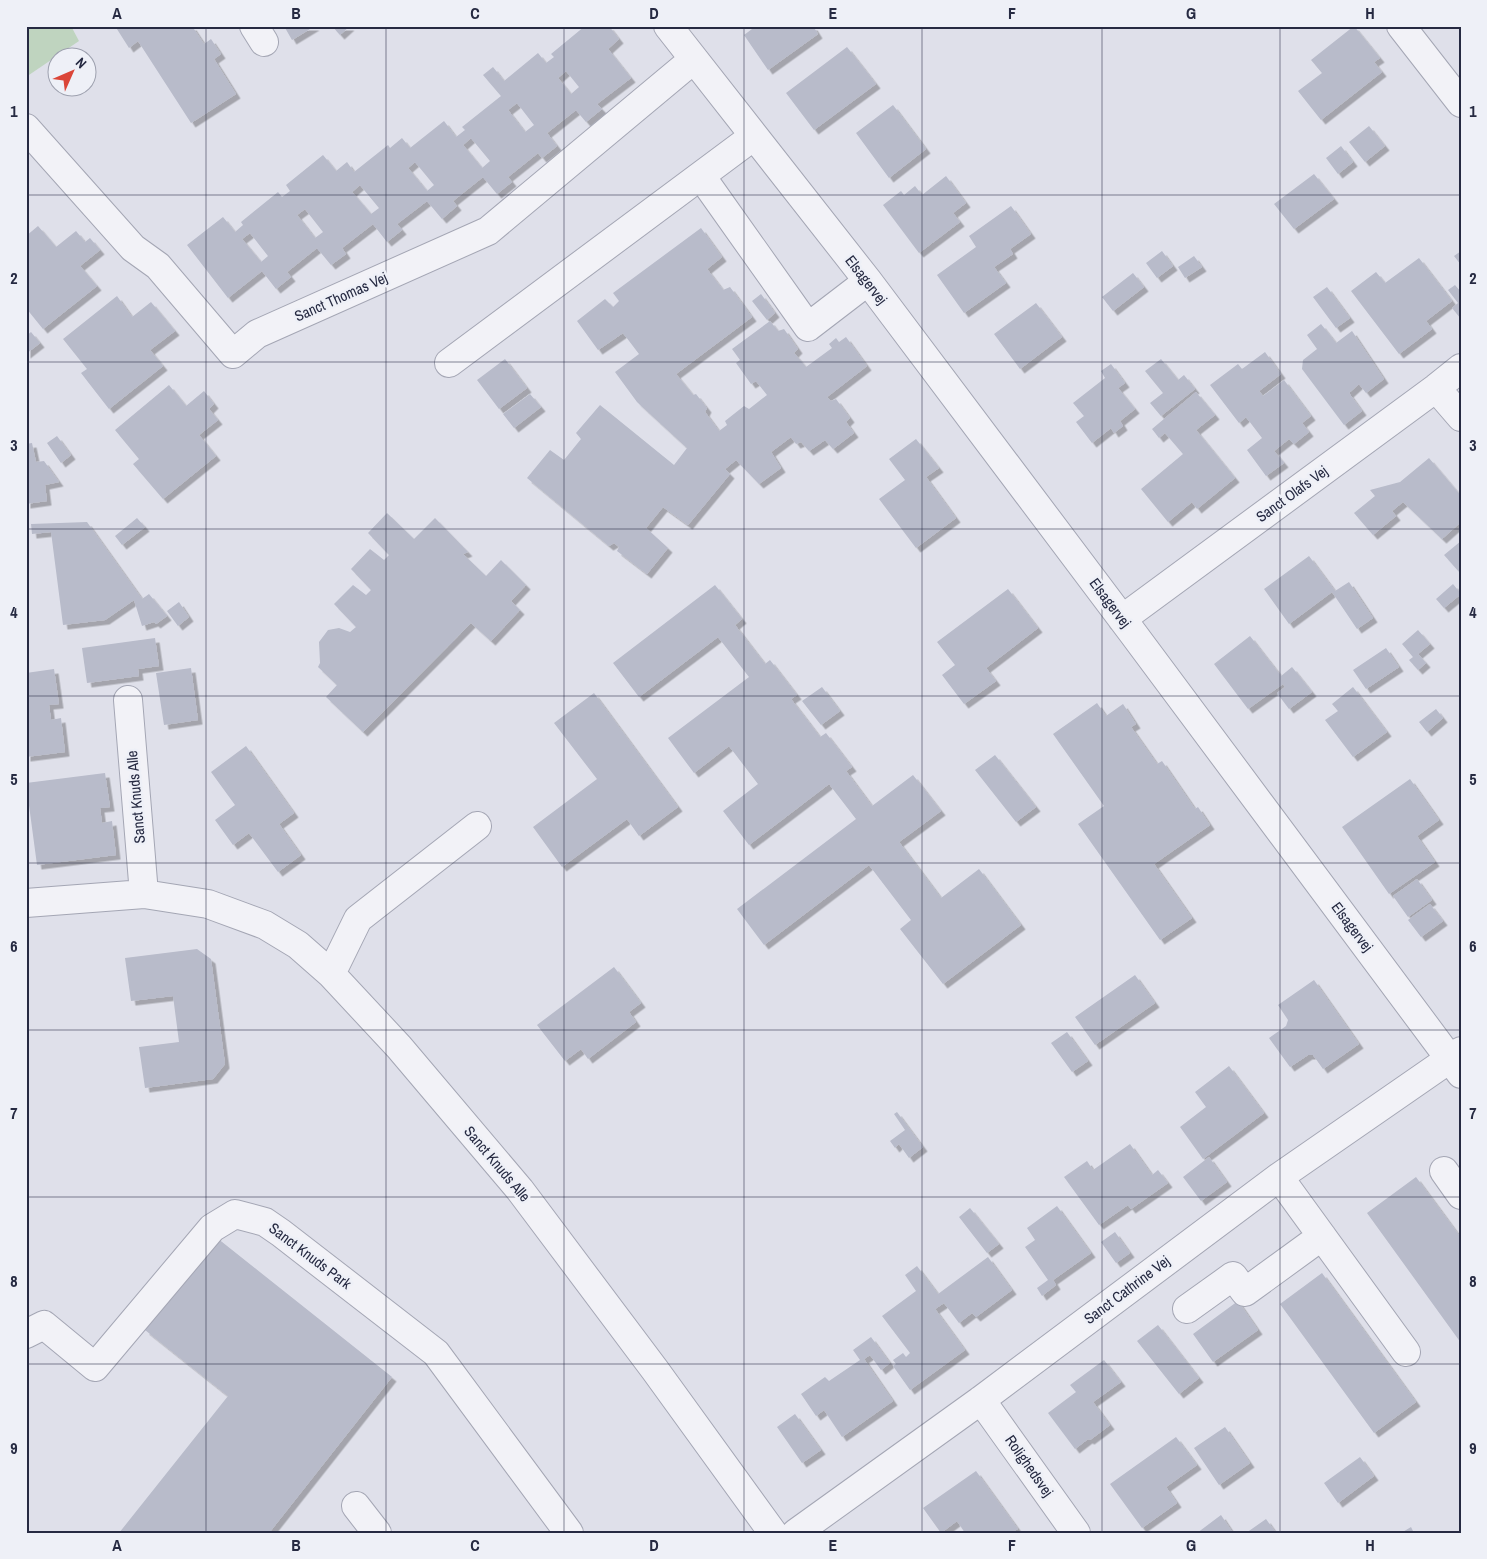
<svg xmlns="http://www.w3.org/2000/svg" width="1487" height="1559" viewBox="0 0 1487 1559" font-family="'Archivo Narrow',sans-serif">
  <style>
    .green { fill: #bfd4bf }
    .building { fill: #b8bbca; fill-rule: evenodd; filter: url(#shadow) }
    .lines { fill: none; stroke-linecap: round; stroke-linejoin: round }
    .minor-casing { stroke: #a4a6b4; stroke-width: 30 }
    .minor { stroke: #f2f2f7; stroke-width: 28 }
    .grid { fill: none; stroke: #262a42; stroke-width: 1; stroke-opacity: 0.55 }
    .labels { text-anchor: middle; stroke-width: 5; stroke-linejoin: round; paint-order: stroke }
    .street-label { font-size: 15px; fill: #262a42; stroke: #eef0f7 }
    .neatline { fill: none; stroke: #262a42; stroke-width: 2 }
    .grid-label { font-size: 16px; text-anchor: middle; font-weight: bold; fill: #262a42 }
  </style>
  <defs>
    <filter id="shadow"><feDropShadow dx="4.5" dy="4.5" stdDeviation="0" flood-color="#0004"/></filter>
  </defs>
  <rect width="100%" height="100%" fill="#dfe0ea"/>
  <path class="green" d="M26,26h45l8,15 -53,36z"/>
  <path class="building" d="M115,26h77l12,18 7,-5 10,15 -7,5 22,35 -45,29 -53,-82 -9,7z
    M284,26h31l-23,14z
    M332,26h18l-10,9z
    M585,26h24l10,13 -11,10 23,29 -34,26 5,5 -16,13 -10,-12 -29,23 10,13 -15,12 -4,-5 -30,24 4,5 -15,12 -14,-17 -30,24 4,5 -15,13 -15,-18 -30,23 5,6 -15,12 -14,-18 -31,24 4,6 -15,11 -14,-17 -30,24 4,5 -15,12 -14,-18 -34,27 -41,-53 36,-28 12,15 8,-7 -2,-3 37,-30 4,5 8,-6 -4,-6 37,-30 13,16 11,-9 7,10 34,-27 2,3 12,-10 8,10 34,-27 12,16 9,-7 -3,-3 39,-31 -18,-21 10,-8 11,14 34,-28 8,10 8,-6 -3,-3zM566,71l13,16 -8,7 -13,-16zM517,103l17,22 -9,7 -17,-22zM471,138l19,23 -8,7 -19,-23zM415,162l19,23 -7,6 -19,-23zM360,185l19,23 -8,6 -19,-22zM305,209l18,23 -8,6 -18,-23zM250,233l18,23 -7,6 -19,-23z
    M750,26h63l5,8 -50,36 -24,-35 8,-6z
    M1354,26l26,32 -6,4 8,10 -61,48 -23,-29 24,-18 -11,-13z
    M847,47l29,37 -62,46 -28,-37z
    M893,105l33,44 -37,29 -33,-45z
    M1369,126l16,20 -20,16 -16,-20z
    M1341,146l12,16 -15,12 -12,-16z
    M1314,174l20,25 -40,30 -20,-25z
    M946,176l20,27 -13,10 7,9 -41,31 -36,-48 18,-14 3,4 11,-9 7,9z
    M1011,206l20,28 -21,15 3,5 -19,13 12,16 -42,30 -27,-38 39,-28 -7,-11z
    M38,226l18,21 20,-16 9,11 5,-4 10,12 -20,16 17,20 -54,43 -17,-21v-72z
    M701,228l21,29 -15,12 16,21 7,-3 22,30 -76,57 17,21 3,-1 11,14 -2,4 14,19 8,-6 -2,-4 19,-15 5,3 18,-14 -11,-14 -5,3 -15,-21 4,-3 -8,-11 38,-28 8,10 6,-2 14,20 -4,4 12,14 26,-19 -3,-4 7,-6 3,4 7,-5 21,29 -40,31 4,4 5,-2 14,19 -4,4 8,11 -21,16 -8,-9 -16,11 -8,-9 -5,2 -5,-7 -20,15 10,16 -22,16 -23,-24 -11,9 5,5 -42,51 -25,-18 -17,21 22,20 -21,26 -30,-23 2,-4 -5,-4 -5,3 -82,-68 23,-28 14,10 17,-21 -5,-6 24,-28 74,60 13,-17 -50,-46 -22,-30 24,-18 -16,-21 -25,17 -21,-29 28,-22 8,8 6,-6 -6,-8z
    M1162,251l11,15 -16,12 -11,-15z
    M1461,251v14l-7,-9z
    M1194,256l8,11 -17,11 -7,-11z
    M1419,258l33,43 -26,20 6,8 -33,25 -48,-63 25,-19 9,11z
    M1133,273l11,14 -31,24 -11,-14z
    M1455,285l6,7v27l-9,-11 6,-5 -10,-13z
    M1327,287l23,31 -14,10 -23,-31z
    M761,294l14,19 -8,7 -15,-19z
    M117,296l15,21 19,-15 24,29 -25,19 13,16 -54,43 -28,-36 6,-4 -24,-30z
    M1036,303l26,34 -42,32 -26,-35z
    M1321,324l15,19 16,-12 32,48 -18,14 -7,-9 -10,9 13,18 -18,14 -42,-56 1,-9 14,-11 -10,-14z
    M31,332l9,11 -14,11v-18z
    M1265,352l16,22 -22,17 4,5 21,-16 27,36 -9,7 7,9 -15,12 -5,-5 -15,12 10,12 -18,13 -19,-26 15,-12 -16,-21 -7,6 -29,-38 28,-21 4,5z
    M505,359l22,29 -28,21 -22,-29z
    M1161,359l17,21 6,-5 11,14 -34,27 -11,-13 13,-10 -18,-22z
    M1111,364l14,19 -7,5 17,21 -15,12 3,5 -9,7 -3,-5 -19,15 -16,-21 8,-6 -11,-13 32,-25 -4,-7z
    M169,385l17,21 18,-15 10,13 -5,5 9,11 -19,15 17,21 -53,43 -30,-35 6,-5 -24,-29z
    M1196,392l19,23 -19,15 39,48 -38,31 -5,-7 -24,20 -27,-33 42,-35 -18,-21 -6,5 -7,-9z
    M530,394l11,13 -27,21 -11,-14z
    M57,436l14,19 -10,8 -14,-20z
    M916,439l23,29 -13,9 30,41 -40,30 -37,-49 26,-19 -16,-21z
    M32,443l4,19 8,-1 15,21 -14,3 2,16 -21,3v-60z
    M1429,458l32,38v26l-19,17 -39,-37 -11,9 4,5 -23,19 -19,-22 21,-17 -5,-6 30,-8z
    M387,513l27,26 21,-21 33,34 -5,2 23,22 15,-16 25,25 -15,16 9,9 -29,31 -20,-18 -108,109 -37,-35 11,-12 -19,-18 2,-4 -1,-21 9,-12 11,-2 11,4 6,-5 -22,-23 19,-19 13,10 5,-5 -20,-21 19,-20 14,11 5,-5 -21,-22z
    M137,518l8,9 -23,18 -7,-9z
    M87,522l55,77 7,-5 18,22 -11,8 -2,-2 -12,4 -8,-26 -29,20 -42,5 -12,-93 -19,2 -1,-10z
    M1461,541v33l-17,-19z
    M1309,556l26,35 14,-9 24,36 -16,11 -25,-37 -43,32 -25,-35z
    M1453,584l8,10 -17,14 -8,-9z
    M715,585l27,34 -7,6 30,39 5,-4 27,35 -6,4 29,38 6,-4 26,34 -6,4 26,35 41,-31 28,36 -42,31 42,56 38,-29 42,56 -78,59 -43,-55 11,-9 -42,-55 -105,80 -27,-36 119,-90 -27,-35 -80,61 -26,-34 35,-27 -29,-38 -35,27 -26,-35 81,-61 -31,-40 -79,60 -26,-34z
    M1008,589l30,39 -52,40 10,13 -32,23 -22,-29 13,-10 -18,-23z
    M179,602l10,15 -11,9 -11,-15z
    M1418,630l12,14 -12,10 8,9 -8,7 -9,-10 4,-3 -11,-13z
    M1250,636l31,40 11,-9 20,25 -23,17 -12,-16 8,-6 -2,-3 -35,25 -34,-45z
    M155,638l4,28 -21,3 1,7 -52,7 -5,-35z
    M1386,648l13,19 -33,22 -13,-19z
    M191,668l7,52 -34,5 -8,-52z
    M54,669l5,35 -10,1 2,15 10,-2 4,34 -39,5v-84z
    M822,687l18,24 -19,14 -19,-24z
    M1353,687l34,45 -34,25 -28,-37 13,-9 -6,-7z
    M594,693l84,114 -39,29 -12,-17 -65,48 -29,-40 64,-48 -43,-56z
    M1097,703l9,13 17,-12 13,20 -5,3 26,37 5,-3 33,48 3,-2 12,18 -56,39 38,54 -32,22 -82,-116 26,-18 -51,-72z
    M1436,709l7,9 -16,14 -8,-10z
    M246,746l48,67 -15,11 22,31 -23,17 -29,-39 -16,12 -18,-25 20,-15 -24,-33z
    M995,755l41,52 -20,15 -41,-52z
    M105,773l5,34 -10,1 2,15 10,-2 4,34 -79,10 -11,-82z
    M1410,779l29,41 -22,16 18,26 -46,32 -47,-67z
    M1417,879l15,21 -24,17 -15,-21z
    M1430,904l13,17 -22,16 -13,-17z
    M197,949l14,10 14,105 -12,15 -68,9 -6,-41 40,-5 -6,-46 -42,5 -6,-43z
    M614,967l27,36 -12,9 7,10 -48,37 -7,-10 -16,12 -28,-36z
    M1135,975l20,28 -60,42 -20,-28z
    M1314,980l45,64 -36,25 -10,-14h-5l-18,12 -21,-29 17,-12 2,-6 -10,-15z
    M1067,1032l21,29 -16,11 -21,-29z
    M1229,1066l35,47 -61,46 -23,-32 26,-20 -11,-15z
    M897,1112l26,35 -14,11 -10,-14 -4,4 -5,-7 15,-11 -11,-16z
    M1130,1144l22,31 6,-5 10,13 -37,26 -3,-4 -29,20 -35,-48 23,-16 6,9z
    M1209,1157l18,25 -26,19 -18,-24z
    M1416,1177l45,61v105l-94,-130z
    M1057,1206l34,47 -38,27 3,5 -14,11 -5,-8 11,-8 -23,-33 10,-7 -8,-12z
    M970,1208l29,36 -12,9 -28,-36z
    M1115,1232l15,21 -14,10 -15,-21z
    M217,1238l175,139 -123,156h-150l109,-137 -83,-66z
    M988,1257l24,33 -36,27 -4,-4 -13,10 -15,-20 -9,6 30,41 -55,40 -17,-24 3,-2 -3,-4 10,-7 3,4 4,-4 -28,-37 34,-25 -11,-16 12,-9 21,28z
    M1322,1273l94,129 -42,31 -94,-129z
    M1238,1301l20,29 -45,32 -20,-28z
    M1158,1325l41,53 -20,16 -42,-53z
    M871,1337l19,26 -9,7 -11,-15 -6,4 29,42 -51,36 -18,-27 -8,6 -15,-22 24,-17 4,4 31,-21 -7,-10z
    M1104,1360l17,22 -28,20 17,23 -20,15 -2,-1 -13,10 -27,-36 28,-21 -6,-7z
    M795,1414l26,36 -19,13 -25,-36z
    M1225,1427l25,36 -31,22 -25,-37z
    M1176,1437l21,28 -31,22 11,16 -35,25 -32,-44z
    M1360,1457l14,19 -36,27 -14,-20z
    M976,1471l42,58 -4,2 1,2h-50l-8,-12 -16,12 -18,-25z
    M1221,1515l12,18h-36z
    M1266,1519l10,14h-30z
    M1411,1527l3,6h-13z"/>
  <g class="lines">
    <g class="minor-casing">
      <path id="minor" d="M254,26l10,16
        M668,26l200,255 264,351 329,442
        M1401,26l60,77
        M26,128l107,120 25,18 75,88 24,-20 231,-103 206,-172
        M701,176l107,151 60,-46
        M449,363l305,-227
        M1436,388l25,29
        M1122,619l314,-231 25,-20
        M128,700l16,194
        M26,903l118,-9 64,10 57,21 33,20 33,29 68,73 121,143 135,180 118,163
        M331,974l27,-55 119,-93
        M1444,1171l17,24
        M1279,1177l127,175
        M1187,1309l46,-33 12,16 77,-56
        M26,1334l18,-9 51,42 117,-139 23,-14 30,8 16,11 155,120 133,180
        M981,1400l95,133
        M356,1506l21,27
        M796,1533l185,-133 298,-223 182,-126"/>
    </g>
    <use href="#minor" class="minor"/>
  </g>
  <path class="grid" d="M206,26v1507M386,26v1507M564,26v1507M744,26v1507M922,26v1507M1102,26v1507M1280,26v1507M26,195h1435M26,362h1435M26,529h1435M26,696h1435M26,863h1435M26,1030h1435M26,1197h1435M26,1364h1435"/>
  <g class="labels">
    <g class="street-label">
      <text transform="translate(866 280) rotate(52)" y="5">Elsagervej</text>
      <text transform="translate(341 297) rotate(-24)" y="5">Sanct Thomas Vej</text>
      <text transform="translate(1292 494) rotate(-36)" y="5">Sanct Olafs Vej</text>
      <text transform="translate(1110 603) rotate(53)" y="5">Elsagervej</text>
      <text transform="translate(136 797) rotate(-95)" y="5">Sanct Knuds Alle</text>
      <text transform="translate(1352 927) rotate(53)" y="5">Elsagervej</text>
      <text transform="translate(497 1164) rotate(50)" y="5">Sanct Knuds Alle</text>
      <text transform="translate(310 1256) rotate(37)" y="5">Sanct Knuds Park</text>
      <text transform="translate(1127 1290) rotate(-37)" y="5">Sanct Cathrine Vej</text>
      <text transform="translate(1029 1466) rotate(55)" y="5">Rolighedsvej</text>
    </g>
  </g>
  <rect width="1487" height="1559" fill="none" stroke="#eef0f7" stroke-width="55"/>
  <g transform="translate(72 72) rotate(45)"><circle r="24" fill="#eef0f7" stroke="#9ea1af"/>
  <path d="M0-4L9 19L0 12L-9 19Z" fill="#db4538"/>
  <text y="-8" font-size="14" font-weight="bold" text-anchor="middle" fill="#262a42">N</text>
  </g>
  <rect x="28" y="28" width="1432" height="1504" class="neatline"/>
  <g class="grid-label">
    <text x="117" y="19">A</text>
    <text x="296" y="19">B</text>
    <text x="475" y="19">C</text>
    <text x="654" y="19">D</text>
    <text x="833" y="19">E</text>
    <text x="1012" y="19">F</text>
    <text x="1191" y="19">G</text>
    <text x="1370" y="19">H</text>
    <text x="14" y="117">1</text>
    <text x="1473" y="117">1</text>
    <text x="14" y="284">2</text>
    <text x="1473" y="284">2</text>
    <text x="14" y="451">3</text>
    <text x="1473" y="451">3</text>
    <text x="14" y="618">4</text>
    <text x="1473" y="618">4</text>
    <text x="14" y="785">5</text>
    <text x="1473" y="785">5</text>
    <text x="14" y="952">6</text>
    <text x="1473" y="952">6</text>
    <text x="14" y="1119">7</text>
    <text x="1473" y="1119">7</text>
    <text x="14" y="1287">8</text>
    <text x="1473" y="1287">8</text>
    <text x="14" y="1454">9</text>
    <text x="1473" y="1454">9</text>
    <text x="117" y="1551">A</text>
    <text x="296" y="1551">B</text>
    <text x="475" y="1551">C</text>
    <text x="654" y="1551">D</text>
    <text x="833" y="1551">E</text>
    <text x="1012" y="1551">F</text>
    <text x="1191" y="1551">G</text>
    <text x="1370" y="1551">H</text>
  </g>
</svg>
